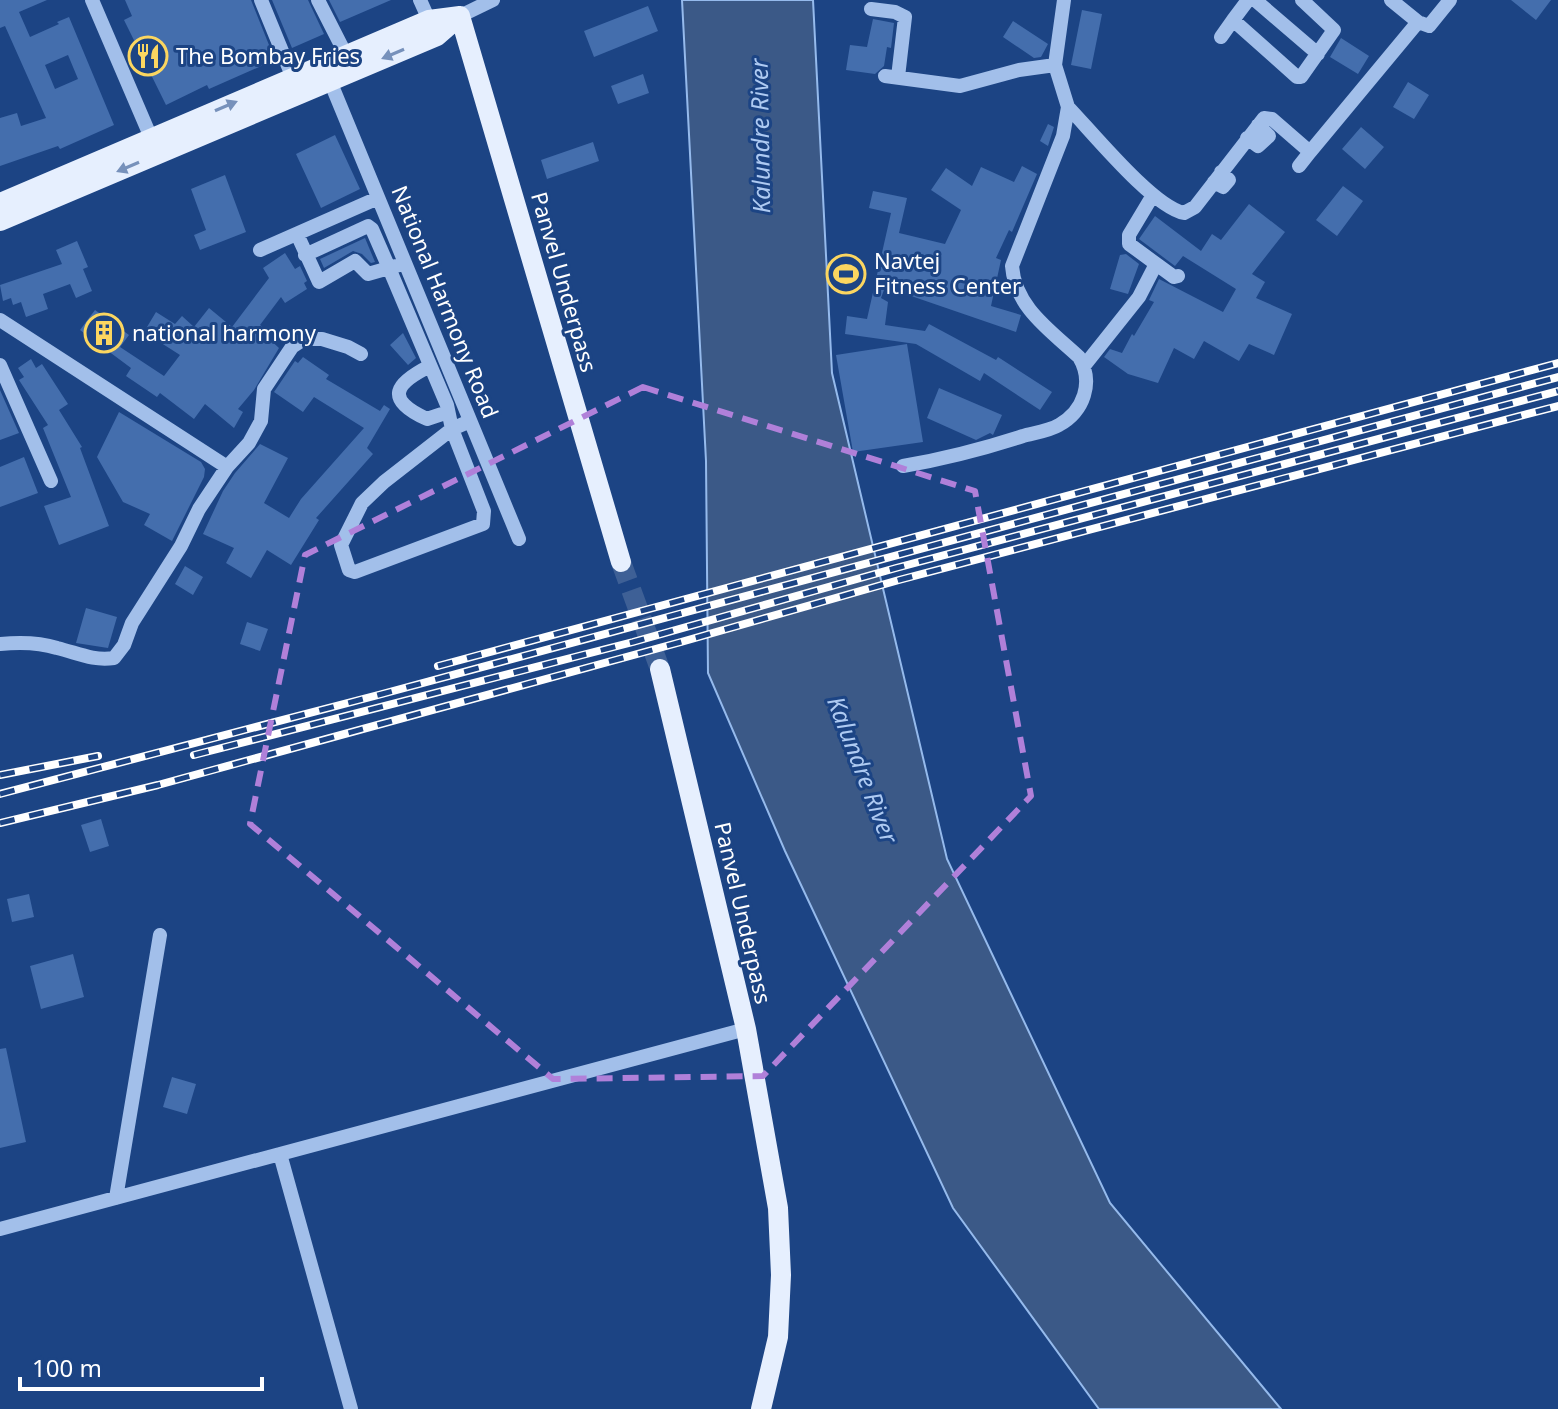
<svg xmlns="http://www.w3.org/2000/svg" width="1558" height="1409" viewBox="0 0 1558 1409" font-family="'Noto Sans',sans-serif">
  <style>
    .water { fill: #3b5987; stroke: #95baec; stroke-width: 2 }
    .building { fill: #446ead; fill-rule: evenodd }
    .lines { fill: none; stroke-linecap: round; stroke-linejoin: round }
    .major-tunnel { stroke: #3e6096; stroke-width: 20; stroke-dasharray: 20 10; stroke-linecap: butt }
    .minor { stroke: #a2bfea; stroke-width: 14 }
    .major { stroke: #e6effe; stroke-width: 20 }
    .rail-casing { stroke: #fff; stroke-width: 8 }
    .rail { stroke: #1c4484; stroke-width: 5; stroke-dasharray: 15; stroke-linecap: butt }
    .oneway { fill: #7791bb }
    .marked { fill: none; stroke: #b080d9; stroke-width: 6; stroke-dasharray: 16 10; stroke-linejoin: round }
    .labels { text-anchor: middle; stroke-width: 6; stroke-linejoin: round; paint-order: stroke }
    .poi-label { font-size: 22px; fill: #fff; stroke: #1c4484; text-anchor: start }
    .street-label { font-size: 22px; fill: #fff; stroke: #1c4484 }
    .water-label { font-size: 24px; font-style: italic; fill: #aecaf2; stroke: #1c4484 }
  </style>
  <rect width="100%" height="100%" fill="#1c4484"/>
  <path class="water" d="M682,0h131l19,373 115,486 163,344 171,206h-182l-146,-201 -168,-357 -77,-178 -2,-212z"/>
  <path class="building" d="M0,0h47l-28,12 11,25 29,-13 -2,-2 12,-5 45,108 -54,24 -2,-3 -58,20v-48l17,-5 4,13 25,-8 -41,-92 -5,2zM68,55l10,24 -23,10 -10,-24z
    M125,0h126l24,60 -66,29 -2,-4 -41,20 -42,-85 8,-4z
    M272,0h36l16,34 -32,14z
    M329,0h62l-51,22z
    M1511,0h40l-15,20z
    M648,6l10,25 -64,26 -10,-26z
    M1082,10l20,4 -11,55 -20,-4z
    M873,19l21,4 -3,25 -4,-1 -3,19 -9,8 -29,-4 4,-25 17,2z
    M1013,21l35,23 -7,13 -7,1 -31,-21z
    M1341,38l28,18 -11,18 -28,-17z
    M643,74l6,19 -31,11 -7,-18z
    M1408,82l21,13 -15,24 -21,-12z
    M1048,124l6,3 -6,19 -8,-5z
    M1361,127l23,20 -19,22 -23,-20z
    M335,135l25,54 -39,19 -25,-54z
    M593,142l6,19 -52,18 -6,-19z
    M1022,166l15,8 -25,58 -3,-2 -13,28 5,2 -10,46 30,9 -5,17 -131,-45 -4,11 7,4 -3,23 40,6 4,-7 67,36 2,-3 54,35 -12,18 -56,-37 -4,8 -64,-37 -71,-10 2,-18 20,3 24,-106 -22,-5 4,-17 34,7 -8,35 46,11 16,-34 -30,-20 15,-22 26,18 9,-19 33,15z
    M225,175l21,57 -46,18 -6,-15 12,-5 -15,-41z
    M1343,186l20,15 -26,35 -21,-16z
    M1249,204l36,28 -33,42 13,8 -9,16 36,16 -18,41 -25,-11 -10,17 -35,-20 -10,18 -20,-11 -16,35 -30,-9 -24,-17 6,-8 12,4 10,-19 2,2 20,-34 -5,-2 10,-21 64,33 13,-23 -53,-33 -8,10 -36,-27 16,-23 46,35 11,-17 9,6z
    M365,238l10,24 -4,1 -9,-9 -9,-3 -29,17 -4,-9z
    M77,241l11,26 -5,2 9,22 -16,7 -6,-14 -27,10 5,15 -22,8 -5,-15 -8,3 -2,-7 -8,3 -3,-16 62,-21 -6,-14z
    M285,253l10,16 5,-3 7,15 -3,2 3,6 -22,14 -4,-6 -21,28 10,8 -3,4 12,11 -25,42 -16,19 5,3 -9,16 -29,-24 -11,15 -34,-26 -3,4 -31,-21 5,-8 -51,-38 15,-20 34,25 -9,12 44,29 16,-21 -36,-23 12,-20 19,12 7,-8 12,11 15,-19 23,19 37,-49 -6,-10z
    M1126,254l13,10 -11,30 -18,-5 10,-34z
    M403,333l13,25 -8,7 -18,-20z
    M907,344l16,98 -70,10 -17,-97z
    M303,357l26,18 -3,4 54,32 4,-6 6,4 -23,39 6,6 -57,64 3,2 -28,45 -24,-15 -16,28 -25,-15 8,-15 -31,-14 20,-43 12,-18 25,-29 28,14 -24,45 25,15 12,-19 63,-71 -50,-31 -11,15 -29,-20 21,-31 3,2z
    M31,359l5,9 6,-4 26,40 -9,6 23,37 -2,1 29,78 -50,19 -15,-39 27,-9 -28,-69 5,-3 -29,-45 5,-3 -6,-9z
    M939,388l63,27 -9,20 -3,-2 -14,7 -49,-22z
    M0,390l19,43 -19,7z
    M119,412l82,50 4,7 -1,8 -32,64 -28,-16 6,-11 -27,-12 -26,-45z
    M24,457l14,36 -38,14v-40z
    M185,566l18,11 -10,18 -18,-11z
    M86,608l31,9 -9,31 -32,-5z
    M247,622l21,7 -8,22 -20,-7z
    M101,819l8,27 -19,6 -9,-27z
    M29,894l5,23 -22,5 -5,-23z
    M73,954l11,43 -43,12 -11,-43z
    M6,1048l20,94 -26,6v-99z
    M172,1077l24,7 -9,30 -24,-7z"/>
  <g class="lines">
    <path class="major-tunnel" d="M621,562l39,107"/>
    <path class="minor" d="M92,0l63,147
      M261,0l32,78
      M318,0l28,55
      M420,0l9,20
      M1255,0l63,54
      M1391,0l27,22 11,4 21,-26
      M871,9l24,3 10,5 -7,60
      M460,16l33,-16
      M1233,20l15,-20
      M1221,37l12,-17 64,57h4l33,-47 -32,-30
      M885,76l75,10 59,-16 36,-5
      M330,81l189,458
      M1068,107c24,25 85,100 116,106l11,-6 69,-89 8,1 38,33 108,-130
      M1247,138l11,8 11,-10 -11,-11
      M1299,166l11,-14
      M1214,182l9,5 6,-7 -8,-8
      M1153,195l-24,40v9l45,33 4,-1
      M297,234l22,48 36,-21 13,13 21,-6 58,137 5,24 32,82 -1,13 -128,48 -6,-2 -8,-25 21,-42 22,-21 68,-53 18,-8
      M260,250l118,-52
      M305,255l63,-29 4,3 17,39 7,-2
      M0,320l227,147
      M0,365l51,116
      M430,366c-34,17 -47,33 -3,53l21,-7
      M1084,366l55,-69 17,-33
      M903,466c41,-7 80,-17 120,-30 11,-3 26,-5 36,-11 25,-14 35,-43 20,-68 -29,-27 -64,-50 -67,-91l51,-130 5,-29 -13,-42 9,-65
      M0,644c20,-2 38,-2 57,4 21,5 35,13 57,10l10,-13 8,-22 49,-77 18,-37 28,-42 22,-24 12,-22 3,-32 28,-42 12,-8h18l26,8 13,7
      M280,1154l71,255
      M116,1198l44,-263
      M0,1229l746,-200"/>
    <path class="major" d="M460,16l161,546
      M0,203l429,-183 31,-4
      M0,221l437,-185 23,-20
      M660,669l86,360 32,179 3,67 -3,62 -17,72"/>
    <g class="rail-casing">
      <path id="rail" d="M438,666l1120,-303
        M194,755l439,-113 263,-74 662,-177
        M0,775l98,-19
        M0,794l382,-100 1176,-317
        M0,823l158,-38 523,-143 218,-62 659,-174"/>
    </g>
    <use href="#rail" class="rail"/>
  </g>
  <defs><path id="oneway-solid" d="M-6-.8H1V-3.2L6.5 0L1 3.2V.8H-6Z" transform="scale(2)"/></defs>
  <g class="oneway">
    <use href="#oneway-solid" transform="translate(393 54) rotate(157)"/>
    <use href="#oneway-solid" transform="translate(226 106) rotate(-23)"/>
    <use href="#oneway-solid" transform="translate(128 167) rotate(157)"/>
  </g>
  <path class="marked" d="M643,387l332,104 56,305 -268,280 -210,3 -303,-255 55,-269z"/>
  <defs>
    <g id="restaurant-ring" transform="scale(2)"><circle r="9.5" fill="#1c4484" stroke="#fbd660" stroke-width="1.5"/><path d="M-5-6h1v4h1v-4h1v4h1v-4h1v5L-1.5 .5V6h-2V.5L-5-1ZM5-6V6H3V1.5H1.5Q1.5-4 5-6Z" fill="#fbd660"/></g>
    <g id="stadium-ring" transform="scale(2)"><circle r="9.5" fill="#1c4484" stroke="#fbd660" stroke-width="1.5"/><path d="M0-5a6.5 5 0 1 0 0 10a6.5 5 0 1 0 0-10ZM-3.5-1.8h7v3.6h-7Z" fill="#fbd660"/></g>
    <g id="building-ring" transform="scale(2)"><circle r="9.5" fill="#1c4484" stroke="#fbd660" stroke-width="1.5"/><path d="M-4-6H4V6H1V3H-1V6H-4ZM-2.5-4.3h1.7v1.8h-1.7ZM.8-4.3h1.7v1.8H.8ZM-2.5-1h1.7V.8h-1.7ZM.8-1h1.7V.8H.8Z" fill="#fbd660"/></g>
  </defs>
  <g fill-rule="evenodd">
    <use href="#restaurant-ring" x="148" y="56"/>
    <use href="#stadium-ring" x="846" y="274"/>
    <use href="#building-ring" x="104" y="333"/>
  </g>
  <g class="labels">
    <g class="poi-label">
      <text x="176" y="64">The Bombay Fries</text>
      <text x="874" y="269">Navtej<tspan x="874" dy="25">Fitness Center</tspan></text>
      <text x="132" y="341">national harmony</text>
    </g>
    <g class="street-label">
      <text transform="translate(564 282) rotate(74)" y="8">Panvel Underpass</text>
      <text transform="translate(445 302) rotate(68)" y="8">National Harmony Road</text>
      <text transform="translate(743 913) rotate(77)" y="8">Panvel Underpass</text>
    </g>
    <g class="water-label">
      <text transform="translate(761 136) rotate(-91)" y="8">Kalundre River</text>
      <text transform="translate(862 770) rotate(69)" y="8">Kalundre River</text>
    </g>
  </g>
  <path d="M20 1377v12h242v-12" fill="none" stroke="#ffffff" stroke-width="4"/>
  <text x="32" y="1377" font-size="24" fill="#ffffff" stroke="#1c4484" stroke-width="6" paint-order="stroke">100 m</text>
</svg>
